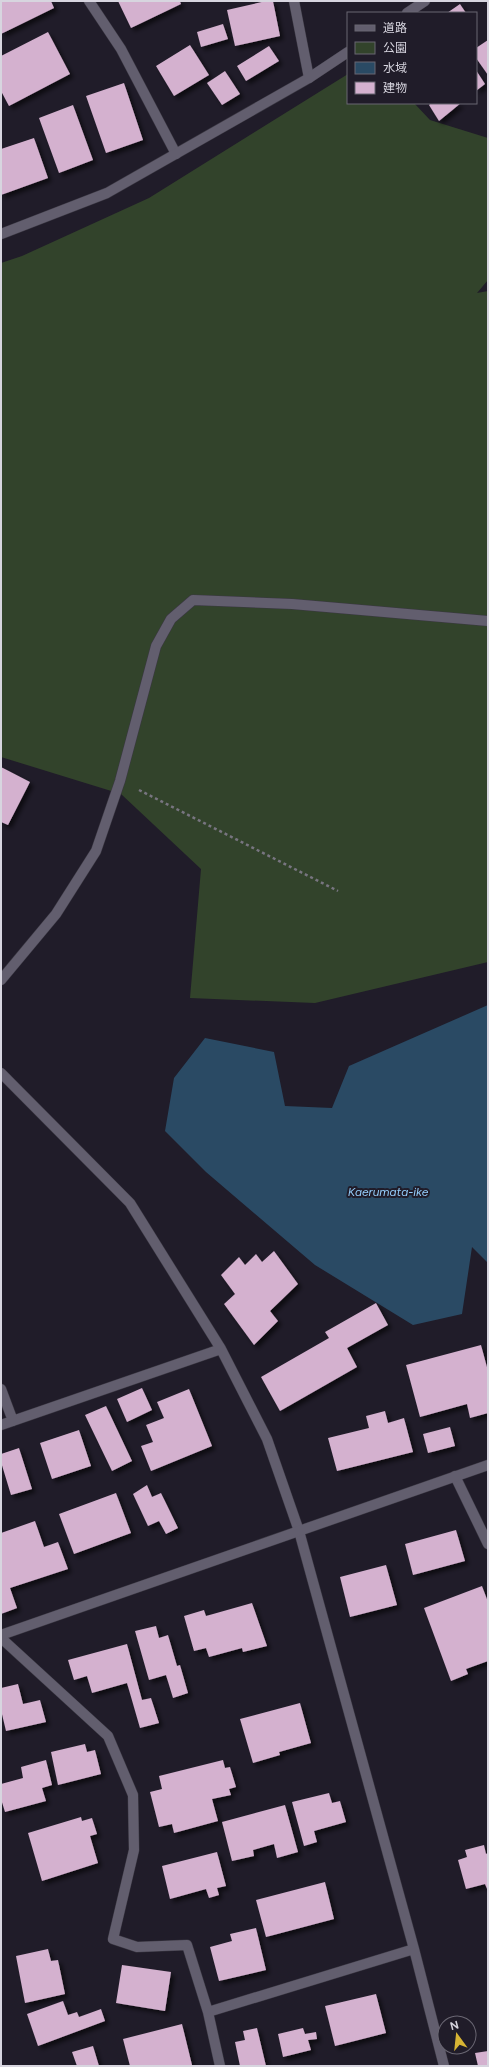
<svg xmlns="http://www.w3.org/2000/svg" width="489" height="2067" viewBox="0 0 489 2067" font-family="Figtree,'Noto Sans JP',sans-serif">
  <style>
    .green { fill: #32432b }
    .water { fill: #2a4a64 }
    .building { fill: #d4b1cf; filter: url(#shadow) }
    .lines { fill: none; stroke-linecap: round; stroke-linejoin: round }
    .lane-casing { stroke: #3b3843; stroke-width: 11 }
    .street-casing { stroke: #3b3843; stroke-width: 11 }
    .secondary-casing { stroke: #3b3843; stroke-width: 11 }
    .path { stroke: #787580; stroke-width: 2.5; stroke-dasharray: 3 3; stroke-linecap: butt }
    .lane { stroke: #625e6e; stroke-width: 10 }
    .street { stroke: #625e6e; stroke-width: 10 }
    .secondary { stroke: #625e6e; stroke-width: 10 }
    .labels { text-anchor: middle; stroke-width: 4; stroke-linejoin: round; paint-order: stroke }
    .water-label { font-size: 12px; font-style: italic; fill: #95cefc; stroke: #201c29 }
  </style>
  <defs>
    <filter id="shadow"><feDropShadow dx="3.5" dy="3.5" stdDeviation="2" flood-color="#0009"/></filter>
  </defs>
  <rect width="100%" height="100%" fill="#201c29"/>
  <path class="green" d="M348,74v29h66l16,17 58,18v142l-11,13 11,-2v671l-173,41 -125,-5 11,-129 -80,-75 -120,-37v-494l21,-7 127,-58z"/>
  <path class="water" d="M488,1005v258l-16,-16 -10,67 -49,11 -98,-60 -109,-93 -41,-41 9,-53 31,-40 69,14 11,54 47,2 17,-42z"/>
  <path class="building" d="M1,1h50l3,7 -53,26z
    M118,1h62l1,3 -50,24z
    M266,1h7l7,35 -45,10 -8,-36z
    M460,4l6,9h-19z
    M223,24l5,15 -27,8 -4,-15z
    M48,32l22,42 -61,32 -8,-15v-35z
    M488,40v35l-12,-17v-10z
    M190,45l19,30 -35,21 -18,-30z
    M269,46l10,15 -33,20 -9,-15z
    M476,70l9,14 -9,7z
    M225,71l15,23 -18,11 -15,-22z
    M124,83l19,57 -37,13 -20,-57z
    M431,103h30l-22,18 -10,-16z
    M73,105l20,55 -34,13 -20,-55z
    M34,138l14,40 -47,17v-46z
    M1,767l29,15 -22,43 -7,-3z
    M274,1251l24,33 -28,27 8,10 -24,24 -30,-41 11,-10 -14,-19 18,-18 6,8 11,-11 6,8z
    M376,1303l12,22 -41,23 10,19 -77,44 -19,-34 68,-39 -4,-6z
    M481,1345l7,26v42l-18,5 -3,-14 -47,13 -14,-52z
    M142,1388l10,22 -25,12 -10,-23z
    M189,1389l23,57 -61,25 -10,-25 12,-4 -7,-17 18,-7 -7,-16z
    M106,1406l26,55 -20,10 -27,-56z
    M385,1411l3,12 16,-5 9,34 -76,19 -9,-33 41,-10 -3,-12z
    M450,1427l5,19 -27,7 -5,-19z
    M79,1430l12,36 -39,13 -12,-36z
    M19,1448l13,41 -21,6 -10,-33v-8z
    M147,1485l5,12 9,-4 17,35 -12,6 -7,-13 -11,5 -15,-32z
    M116,1493l15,40 -57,21 -15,-40z
    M35,1521l9,26 14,-5 10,27 -58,19 7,20 -16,6v-81z
    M456,1530l9,31 -52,14 -8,-31z
    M386,1565l11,40 -47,12 -10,-40z
    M482,1586l6,16v59l-22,8 2,5 -17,7 -27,-73z
    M252,1603l15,43 -24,6 -1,-4 -33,9 -3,-9 -12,3 -10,-35 20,-6 2,6z
    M156,1626l3,12 9,-3 9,31 3,-1 8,28 -15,5 -7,-23 -17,5 -14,-49z
    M127,1644l15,56 9,-2 8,25 -19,5 -13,-45 -35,10 -5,-17 -13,4 -6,-20z
    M18,1684l5,20 17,-4 6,22 -40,9 -5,-21v-22z
    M300,1703l11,40 -32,9 1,3 -27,8 -13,-44z
    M85,1744l2,8 8,-2 6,24 -43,11 -7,-33z
    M46,1760l6,25 -10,3 4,13 -41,11 -4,-13v-15l22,-6 -2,-11z
    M223,1760l2,8 5,-1 6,20 -7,2 2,6 -19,4 6,22 -44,12 -2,-9 -13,3 -9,-35 12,-3 -3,-13z
    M329,1793l3,10 8,-2 6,21 -32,9 3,11 -13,4 -12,-44z
    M285,1805l13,47 -21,6 -3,-14 -21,6 1,6 -22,5 -10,-39z
    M81,1817l1,4 10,-3 5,16 -7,2 8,27 -56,18 -14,-48z
    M484,1845l2,9 2,-1v38l-3,-7 -19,5 -8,-29 9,-3 -2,-7z
    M217,1852l9,34 -9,2 2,7 -10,3 -3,-9 -36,10 -8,-33z
    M325,1882l9,37 -68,18 -10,-37z
    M256,1928l10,42 -47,11 -9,-34 22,-6 -2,-7z
    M48,1949l3,12 7,-1 7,34 -40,9 -9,-47z
    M122,1965l49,7 -6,39 -49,-8z
    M376,1994l10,39 -51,13 -10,-40z
    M63,2001l5,14 9,-3 2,5 22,-8 4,12 -67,25 -11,-32z
    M182,2024l10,41 -62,1 -7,-27z
    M257,2028l9,38h-26l-5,-24 10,-2 -2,-9z
    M303,2028l2,6 11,-2 1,7 -9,1 3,10 -28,7 -5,-23z
    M93,2046l6,20h-22l-5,-14z
    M488,2051v15h-10l-3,-13z"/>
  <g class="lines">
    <g class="lane-casing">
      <path id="lane" d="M1,980l55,-66 40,-63 24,-70 36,-135 15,-27 22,-19 99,4 196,17"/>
    </g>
    <g class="street-casing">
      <path id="street" d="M89,1l32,48 55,105
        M294,1l15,77
        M1,1073l129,130 91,146 46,90 32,92 115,418 30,117
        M1,1389l12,32
        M1,1425l220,-76
        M455,1476l33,68
        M1,1638l107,98 25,59 1,55 -21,89 24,8 50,-2 21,67 12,54
        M208,2012l206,-63"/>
    </g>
    <g class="secondary-casing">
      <path id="secondary" d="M407,13l18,-12
        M1,234l106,-41 202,-115 39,-26
        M1,1635l487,-170"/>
    </g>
    <path class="path" d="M139,790l199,101"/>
    <use href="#lane" class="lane"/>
    <use href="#street" class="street"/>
    <use href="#secondary" class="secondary"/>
  </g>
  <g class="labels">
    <g class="water-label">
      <text x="388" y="1196">Kaerumata-ike</text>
    </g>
  </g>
  <rect width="489" height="2067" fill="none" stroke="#d7d5df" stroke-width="4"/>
  <rect x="347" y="12" width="130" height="92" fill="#201c29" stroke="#696672"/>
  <rect x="355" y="25" width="20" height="6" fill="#625e6e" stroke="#696672"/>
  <text x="383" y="32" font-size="12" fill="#d7d5df">道路</text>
  <rect x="355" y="42" width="20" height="12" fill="#32432b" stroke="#696672"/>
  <text x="383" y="52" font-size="12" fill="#d7d5df">公園</text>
  <rect x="355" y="62" width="20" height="12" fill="#2a4a64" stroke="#696672"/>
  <text x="383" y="72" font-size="12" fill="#d7d5df">水域</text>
  <rect x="355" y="82" width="20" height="12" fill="#d4b1cf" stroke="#696672"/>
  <text x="383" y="92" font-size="12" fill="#d7d5df">建物</text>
  <g transform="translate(457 2035) rotate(345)"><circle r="19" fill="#201c29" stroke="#696672"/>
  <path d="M0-3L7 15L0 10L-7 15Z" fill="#d7b434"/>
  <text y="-6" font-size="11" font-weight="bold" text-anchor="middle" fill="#d7d5df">N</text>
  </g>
</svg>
